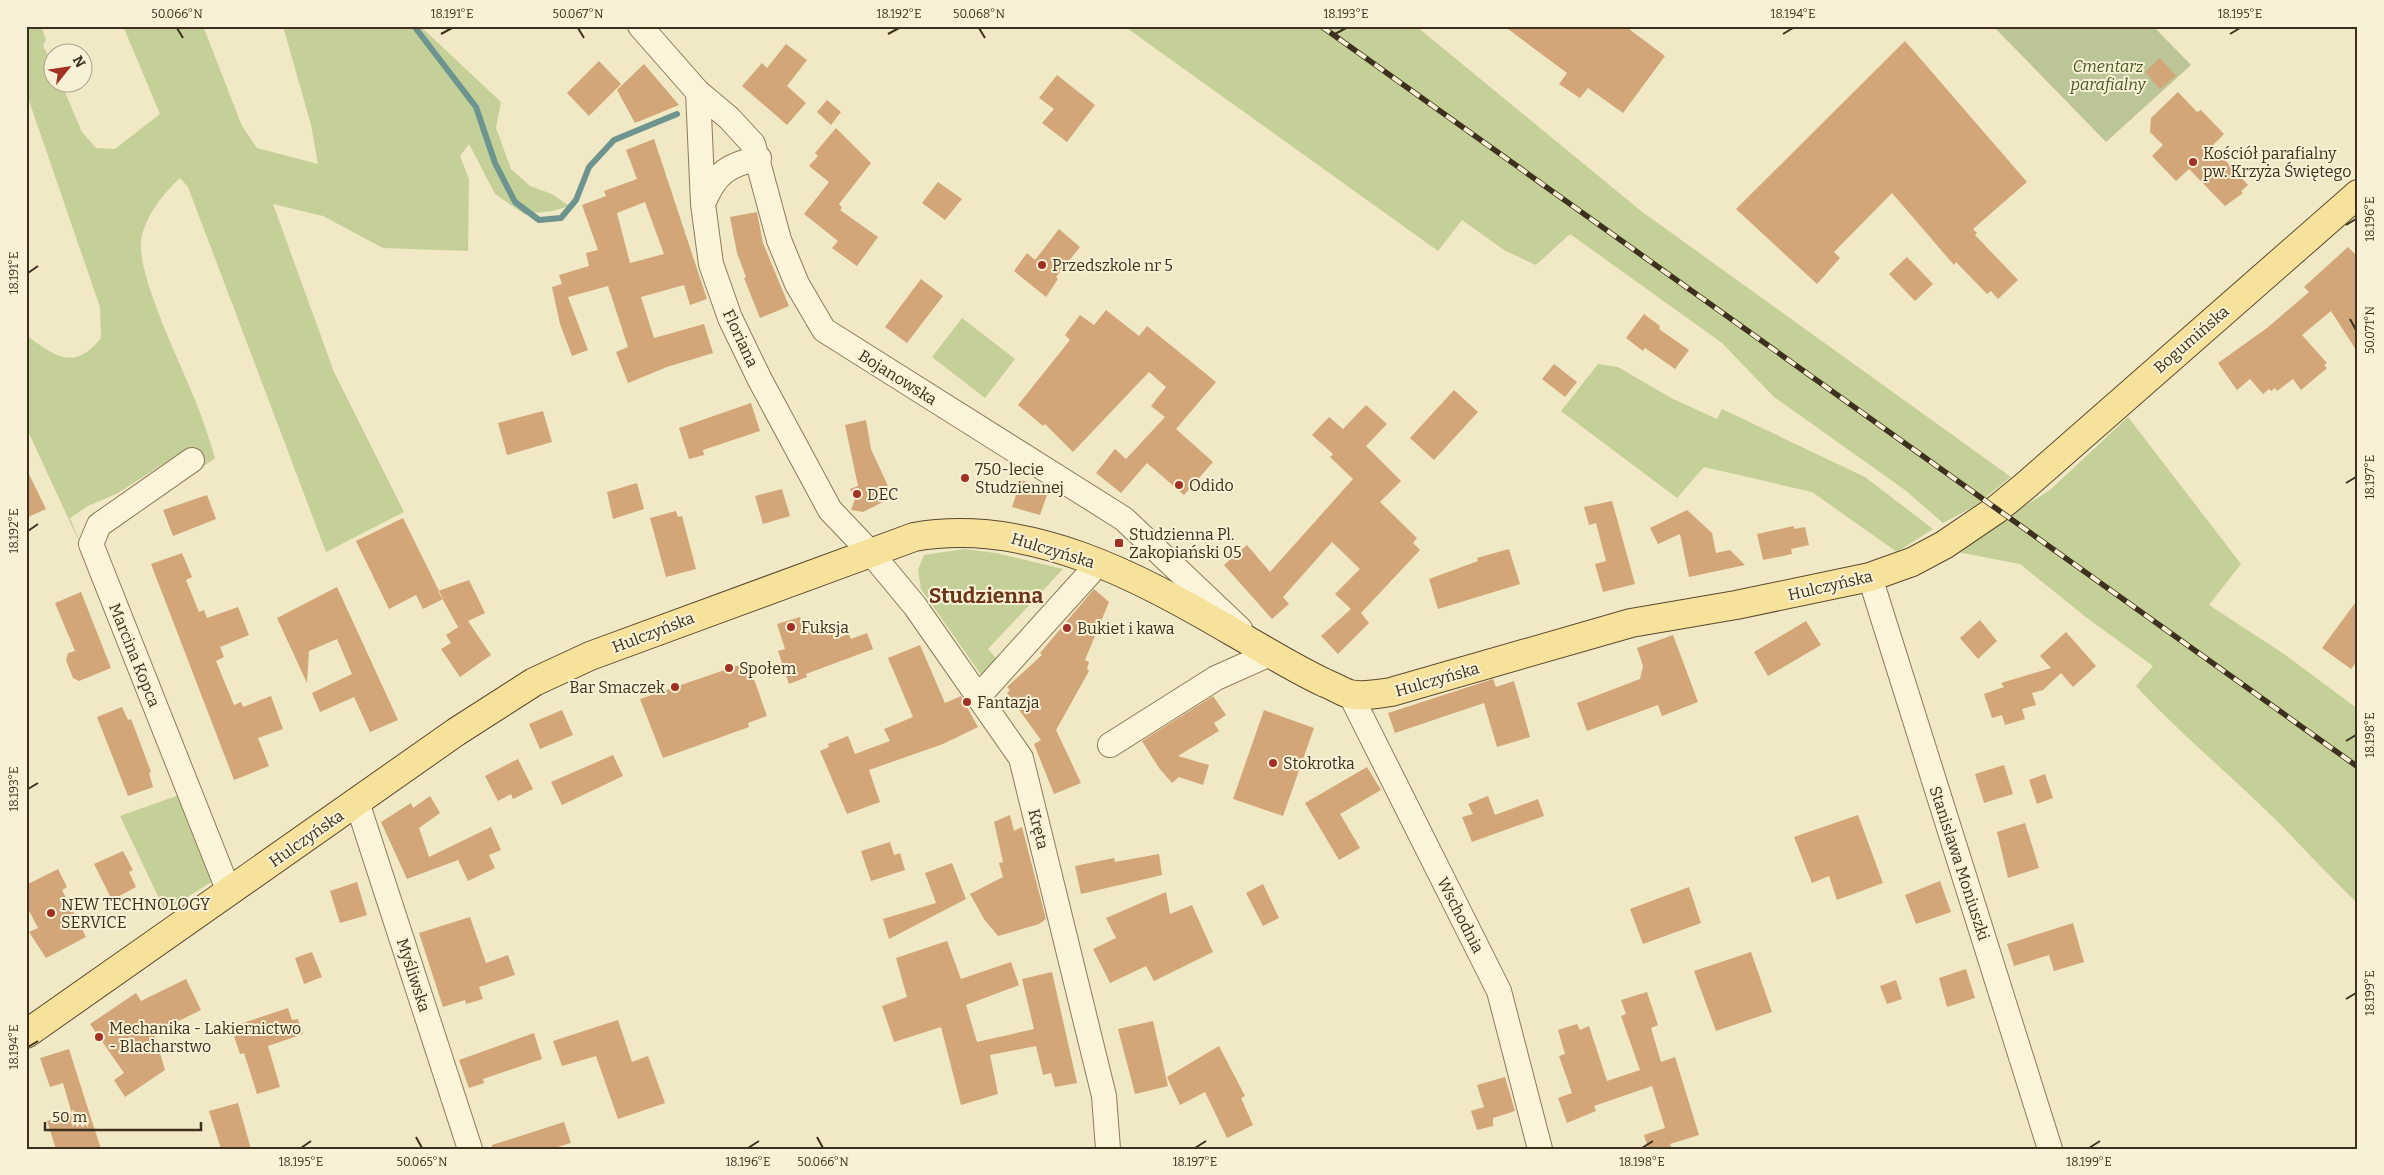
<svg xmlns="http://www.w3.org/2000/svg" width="2384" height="1175" viewBox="0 0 2384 1175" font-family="Bitter,serif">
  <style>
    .green { fill: #c4d098 }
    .cemetery { fill: #bbc597 }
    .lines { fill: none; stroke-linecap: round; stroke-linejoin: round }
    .stream { stroke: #6d948e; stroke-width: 6 }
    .building { fill: #d2a679; fill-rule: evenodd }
    .minor-casing { stroke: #8e7a5a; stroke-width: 26 }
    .primary-casing { stroke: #5b482e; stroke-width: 30 }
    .minor { stroke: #fbf4d9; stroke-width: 24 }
    .primary { stroke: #f6e29b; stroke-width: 28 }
    .rail-casing { stroke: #3d301e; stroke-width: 5.5 }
    .rail { stroke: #f8f1d5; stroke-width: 4; stroke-dasharray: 11; stroke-linecap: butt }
    .ticks { fill: none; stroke: #3d301e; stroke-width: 2 }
    .poi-dot { fill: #a13025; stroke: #f8f1d5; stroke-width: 2 }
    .labels { text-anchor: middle; stroke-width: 4; stroke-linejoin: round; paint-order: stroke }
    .park-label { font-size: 16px; font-style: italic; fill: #485b24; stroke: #f8f1d5 }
    .poi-label { font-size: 16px; fill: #3d301e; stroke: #f8f1d5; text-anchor: start }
    .street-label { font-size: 16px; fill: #3d301e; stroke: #f8f1d5 }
    .district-label { font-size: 21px; font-weight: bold; fill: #6c341b; stroke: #f8f1d5 }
    .neatline { fill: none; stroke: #3d301e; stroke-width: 2 }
    .ticks-label { font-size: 12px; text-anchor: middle; fill: #3d301e }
  </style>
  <rect width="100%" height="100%" fill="#f1e8c5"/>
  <path class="green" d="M26,26h15l5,14 -3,5 9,19v18l9,1 21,49 14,16 19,1 45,-35 -37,-88h80l39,100 15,22 61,16 -7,-39 -28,-99h137l81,76 -5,26 15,41 19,17 22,8 17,12 -16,5 -29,3 -29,-20 -26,-50 -9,12 9,23 -1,72 -85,-3 -60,-32 -50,-12 61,168 70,140 -78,40 -138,-365 -8,-9c-17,16 -36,39 -39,64 -3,36 40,122 54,158 8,19 14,39 20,58l-14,10 -15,-19 -68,44 -30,13 -18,12 12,30 -56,-121v-92c29,21 48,37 75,3l-1,-31 -74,-215z
    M1124,26h292l225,185 370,266 -38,30 -30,16 -38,-33 -131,-93 -52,-54 -152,-109 -34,31 -32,-15 -42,-30 -24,31z
    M962,318l53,41 -30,39 -53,-41z
    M1598,364l20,3 53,31 46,21 5,-10 143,68 68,52 -36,23 -85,-60 -108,-25 -27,31 -116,-87z
    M2128,417l113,147 -32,41 75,49 74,55v195c-27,-26 -52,-53 -78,-80 -47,-47 -99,-89 -144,-138l17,-20 -66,-48 -67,-54 -68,-13 98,-61z
    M964,549l32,4 67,16 -75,80 9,10 -6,11 -10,5 -60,-86 -3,-19 6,-15z
    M182,794l31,87 -48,30 -45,-95z"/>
  <path class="cemetery" d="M1993,26h160l38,39 -85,77z"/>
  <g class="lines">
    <path class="stream" d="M414,26l62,81 19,56 20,39 24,18 22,-2 15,-18 13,-33 25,-27 63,-26"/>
  </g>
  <path class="building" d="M1504,26h121l40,30 -42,57 -35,-25 -8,10 -21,-14 8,-11z
    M1905,41l122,141 -54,47 4,4 -2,2 43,45 -20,19 -7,-8 -4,3 -31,-32 -2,3 -62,-72 -58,59 6,6 -23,26 -81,-75z
    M786,44l21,16 -20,26 19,17 -19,22 -45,-39 20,-23 5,5z
    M2160,58l16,18 -16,13 -15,-17z
    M599,61l22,23 -32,32 -22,-23z
    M644,64l35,41 -44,18 -18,-33z
    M1057,75l38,30 -28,37 -25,-19 12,-14 -15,-11z
    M2178,92l19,20 4,-2 23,24 -12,12 36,39 -7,6 2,2 -18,13 -36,-37 -13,12 -24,-25 11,-11 -13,-13 1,-14z
    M827,100l14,12 -10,13 -14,-13z
    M836,128l35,35 -32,41 3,4 -2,2 38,27 -21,29 -25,-18 6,-7 -34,-27 25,-32 -20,-16 9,-10 -3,-3z
    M654,139l53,160 -17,6 -6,-20 -43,12 13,41 50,-14 9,29 -46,14 -39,16 -12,-31 12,-5 -20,-61 -40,11 20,53 -16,6 -12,-32 -8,-37 10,-3 -3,-9 30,-9 -3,-13 12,-3 -16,-45 24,-9 -2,-5 33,-12 -11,-29zM645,202l19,52 -34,9 -13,-50z
    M938,182l24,17 -17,21 -23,-17z
    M757,212l6,31 26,63 -29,12 -16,-40 2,-1 -9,-24 -7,-36z
    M1059,229l21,18 -24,30 2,2 -12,18 -32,-26 13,-18 8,7z
    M2348,247l10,10v96l-27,-42 -29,24 25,28 -3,2 3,3 -26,22 -8,-11 -16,12 -2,-3 -4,3 -2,-2 -6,5 -13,-15 -13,11 -19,-27 49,-35 42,-36 -5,-5z
    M1907,257l26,27 -18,17 -26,-27z
    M921,279l22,17 -36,47 -22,-16z
    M1106,310l33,26 8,-10 69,56 -40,47 37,33 -29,33 -37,-32 -26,30 -25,-20 19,-24 11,10 39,-42 -14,-11 15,-19 -17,-15 -76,80 -28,-28 -2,2 -25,-21 52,-65 -5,-5 15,-20 14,10z
    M1644,314l16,12 -1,3 30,21 -14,19 -30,-21 -2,3 -17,-13z
    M1554,364l23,18 -12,15 -23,-18z
    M1454,390l24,22 -44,48 -24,-22z
    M751,403l9,28 -57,19 1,5 -15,4 -10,-31z
    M1366,405l21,19 -21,22 35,35 -21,21 37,36 -4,5 7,7 -59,63 8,10 -31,31 -17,-18 30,-27 -16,-15 25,-25 -28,-27 -49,55 6,7 -17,15 -48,-54 23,-20 23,27 83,-93 -23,-22 3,-3 -21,-19 17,-18 14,12z
    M543,411l9,31 -45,13 -9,-32z
    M866,420l5,29 22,48 -30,15 -12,-2 4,-11 -5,-10 8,-3 -13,-61z
    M26,468l20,41 -20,9z
    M1021,480l28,9 -9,26 -28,-8z
    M637,483l7,26 -31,10 -6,-27z
    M782,489l8,27 -27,8 -8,-28z
    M207,495l9,24 -43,17 -10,-26z
    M1612,501l23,83 -32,8 -8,-28 11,-3 -10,-38 -7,2 -5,-18z
    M1687,510l25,23 4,20 14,-3 15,15 -56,12 -9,-43 -22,10 -8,-16z
    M676,511l2,6 4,-1 14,53 -30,8 -16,-59z
    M403,518l40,81 -20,10 -7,-14 -27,14 -33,-68z
    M1794,526v3l11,-2 4,18 -18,4 1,5 -29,6 -6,-26z
    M1509,549l11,35 -82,25 -9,-30 49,-18 -1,-3z
    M182,553l10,24 -6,3 13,32 5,-2 3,8 31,-11 11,28 -29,12 4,10 -8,4 18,44 7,-3 2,5 28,-11 12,33 -25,9 11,28 -35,14 -83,-216z
    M469,580l16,33 -17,8 23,34 -31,22 -19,-28 10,-6 -5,-8 17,-11 -5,3 -20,-36z
    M337,587l61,133 -28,12 -16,-35 -34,15 -8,-19 40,-19 -15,-35 -28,12 -2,32 -30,-65z
    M1094,589l15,13 -24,58 4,2 -2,7 2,2 -33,59 25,53 -27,11 -20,-50 7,-4 -34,-47 3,-3 -3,-3 35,-32 -2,-2z
    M81,592l30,76 -32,13 -6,-3 -7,-18 2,-7 7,-2 -20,-48z
    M2358,599v61l-7,9 -29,-21z
    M800,617l5,16 25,-8 4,14 15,-5 2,5 16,-6 6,16 -67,25 1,3 -18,7 -11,-33 7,-2 -8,-25z
    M1980,620l17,21 -19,18 -18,-21z
    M1806,621l15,24 -53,31 -14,-24z
    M2066,632l30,34 -23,21 -12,-14 -18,17 -11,3 4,12 -14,4 3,10 -20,6 -3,-10 -10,3 -8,-24 20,-7 -3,-4 50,-15 -11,-12z
    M1673,635l25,67 -36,14 -4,-11 -71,26 -10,-28 63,-24 3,-13 -6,-18z
    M920,645l25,58 16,-7 17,31 -35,17 -74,26 11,32 -33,12 -27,-63 9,-4 -1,-3 20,-8 7,18 35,-13 -6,-12 29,-12 -25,-59z
    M748,662l19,54 -19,7 1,4 -86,31 -23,-59z
    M1493,679l3,8 18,-6 16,56 -33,10 -13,-44 -89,30 -7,-20z
    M1213,696l13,19 -12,8 5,8 -41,25 31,9 -6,20 -24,-8 -7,6 -13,-15 -17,-27z
    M122,707l6,13 3,-1 7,18 13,35 -2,1 4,14 -25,9 -31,-79z
    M562,710l11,25 -33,14 -11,-25z
    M1264,710l50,18 -31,88 -50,-17z
    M613,755l10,21 -61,29 -11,-23z
    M518,759l15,30 -20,10 -2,-5 -13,7 -13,-25z
    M2004,765l9,29 -29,9 -9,-29z
    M1367,767l14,23 -41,24 20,34 -21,12 -34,-57z
    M2045,774l8,24 -16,6 -8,-24z
    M430,796l10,17 -21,15 10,29 62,-30 10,23 -12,5 6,13 -27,13 -10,-21 -51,19 -26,-57 30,-19 2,5z
    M1488,796l7,19 43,-16 6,17 -72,26 -10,-25 11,-3 -5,-10z
    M1010,815l4,16 8,-4 24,92 -7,5 -41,12 -14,-17 -14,-25 33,-17 -4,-14 4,-1 -9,-40z
    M1858,815l25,68 -46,17 -8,-24 -17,7 -18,-46z
    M2025,823l14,45 -31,10 -11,-46z
    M890,842l4,13 6,-2 5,17 -34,11 -10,-30z
    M123,851l10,19 -4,2 7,15 -24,13 -18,-36z
    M1159,854l3,21 -81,19 -6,-28 39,-8 1,4z
    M952,863l14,36 -77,40 -6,-20 53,-16 -11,-30z
    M58,869l9,18 -5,3 24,47 -40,21 -17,-26 9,-4 -12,-23v-20z
    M1940,881l11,31 -35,12 -11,-29z
    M357,882l10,33 -27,8 -10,-32z
    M1263,884l16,34 -16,8 -17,-33z
    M1689,887l12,36 -58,21 -13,-35z
    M1166,892l4,22 22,-9 21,47 -59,29 -8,-15 -36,17 -17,-34 23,-11 -10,-20z
    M470,917l16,46 22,-8 7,20 -36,12 4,12 -17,5 -1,-4 -22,7 -24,-74z
    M2073,923l11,39 -30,9 -5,-16 -35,11 -7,-22z
    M947,941l14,38 50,-17 8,23 -53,20 11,37 57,-13 -12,-50 30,-7 25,111 -22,4 -4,-14 -8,2 -7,-29 -46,9 8,39 -37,11 -20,-78 -47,15 -12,-36 25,-9 -11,-39z
    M312,952l10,25 -18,7 -9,-26z
    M1751,952l21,60 -56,19 -22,-60z
    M1966,969l9,29 -28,9 -8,-29z
    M186,979l15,31 -47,23 11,37 -40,27 -11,-17 10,-7 -34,-49 46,-31 5,8z
    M1896,980l6,19 -15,5 -7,-18z
    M1647,992l11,33 -7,3 10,34 14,-5 24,78 -29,9 2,5h-24l-4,-14 21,-7 -13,-42 -58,20 2,5 -29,12 -9,-25 14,-5 -13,-37 6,-2 -7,-24 19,-6 3,6 9,-4 18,55 33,-11 -19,-54 5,-2 -5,-14z
    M288,1008l4,12 6,-1 5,15 -35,12 12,41 -23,7 -13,-41 -4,1 -9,-27z
    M618,1020l14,42 16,-6 17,47 -47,16 -22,-63 -34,10 -9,-25z
    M1153,1021l15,65 -33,8 -17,-65z
    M534,1033l8,26 -59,20 1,4 -15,5 -10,-28z
    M1219,1046l26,50 -4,2 12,27 -26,13 -22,-46 -25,13 -13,-28z
    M69,1049l19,60 13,40h-45l-9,-28 25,-7 -9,-31 -13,4 -10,-29z
    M1505,1077l10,34 -22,7v8l-16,4 -6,-19 13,-4 -7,-22z
    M238,1103l13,46h-30l-12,-38z
    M564,1122l7,21 -20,6h-59v-4z"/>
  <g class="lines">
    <g class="minor-casing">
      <path id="minor" d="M640,26l58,66 31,26 24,26 26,96 18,44 27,46 300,189 116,110
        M698,92l5,112 8,60 19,54 30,62 70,130 41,43 44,53 106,152 83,338 4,53
        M703,204c12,-30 24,-39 56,-46
        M192,460l-93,65 -8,19 138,348
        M1870,577l180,572
        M1350,694l149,297 41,158
        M978,697l120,-133
        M1110,745l106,-67 54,-24
        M357,802l113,347"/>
    </g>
    <g class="primary-casing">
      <path id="primary" d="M26,1034l430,-302 78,-50 56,-26 324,-119c114,-20 223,39 319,95 30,17 60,36 92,51 8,3 16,8 24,11 13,3 29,0 42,-2l240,-69 105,-18 134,-28 42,-15 32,-17 53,-36 28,-23 333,-292"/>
    </g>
    <use href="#minor" class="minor"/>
    <use href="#primary" class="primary"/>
    <g class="rail-casing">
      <path id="rail" d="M1321,26l1037,741"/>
    </g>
    <use href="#rail" class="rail"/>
  </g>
  <path class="ticks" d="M177,28l6,10M578,28l6,10M979,28l6,10M441,34l11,-6M888,34l11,-6M1335,34l11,-6M1783,34l10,-6M2230,34l10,-6M2346,225l10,-6M28,273l10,-7M2350,319l6,11M2346,483l10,-6M28,531l10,-7M2346,741l10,-6M28,789l10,-6M2346,999l10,-6M28,1047l10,-6M416,1137l6,11M817,1137l6,11M301,1148l10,-7M748,1148l11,-7M1195,1148l11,-7M1642,1148l11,-7M2089,1148l11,-7"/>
  <g class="poi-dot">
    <circle cx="2193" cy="162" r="5"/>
    <circle cx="1042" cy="265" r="5"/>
    <circle cx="965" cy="478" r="5"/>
    <circle cx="1179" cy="485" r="5"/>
    <circle cx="857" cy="494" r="5"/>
    <rect x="1114" y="538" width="10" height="10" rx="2.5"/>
    <circle cx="791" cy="627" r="5"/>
    <circle cx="1067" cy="628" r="5"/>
    <circle cx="729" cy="668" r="5"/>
    <circle cx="675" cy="687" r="5"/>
    <circle cx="967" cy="702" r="5"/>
    <circle cx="1273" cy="763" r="5"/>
    <circle cx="51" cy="913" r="5"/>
    <circle cx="99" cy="1037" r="5"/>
  </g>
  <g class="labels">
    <g class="park-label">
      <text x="2108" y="72">Cmentarz<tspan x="2108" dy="18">parafialny</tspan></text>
    </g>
    <g class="poi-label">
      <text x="2203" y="159">Kościół parafialny<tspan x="2203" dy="18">pw. Krzyża Świętego</tspan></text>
      <text x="1052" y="271">Przedszkole nr 5</text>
      <text x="975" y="475">750-lecie<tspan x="975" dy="18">Studziennej</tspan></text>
      <text x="1189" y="491">Odido</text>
      <text x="867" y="500">DEC</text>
      <text x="1129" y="540">Studzienna Pl.<tspan x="1129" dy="18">Zakopiański 05</tspan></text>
      <text x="801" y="633">Fuksja</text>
      <text x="1077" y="634">Bukiet i kawa</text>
      <text x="739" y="674">Społem</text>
      <text x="665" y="693" text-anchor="end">Bar Smaczek</text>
      <text x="977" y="708">Fantazja</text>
      <text x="1283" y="769">Stokrotka</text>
      <text x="61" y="910">NEW TECHNOLOGY<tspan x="61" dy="18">SERVICE</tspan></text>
      <text x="109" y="1034">Mechanika - Lakiernictwo<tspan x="109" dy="18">- Blacharstwo</tspan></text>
    </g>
    <g class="street-label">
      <text transform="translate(741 338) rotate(65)" y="6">Floriana</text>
      <text transform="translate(2191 339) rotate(-41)" y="6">Bogumińska</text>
      <text transform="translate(898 377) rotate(32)" y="6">Bojanowska</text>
      <text transform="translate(1053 550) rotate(17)" y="6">Hulczyńska</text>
      <text transform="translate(1830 585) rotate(-13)" y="6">Hulczyńska</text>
      <text transform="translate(653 632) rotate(-21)" y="6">Hulczyńska</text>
      <text transform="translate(135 655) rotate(68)" y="6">Marcina Kopca</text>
      <text transform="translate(1437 679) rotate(-16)" y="6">Hulczyńska</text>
      <text transform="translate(1039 829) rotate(76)" y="6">Kręta</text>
      <text transform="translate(306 838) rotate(-35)" y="6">Hulczyńska</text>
      <text transform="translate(1960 863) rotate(72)" y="6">Stanisława Moniuszki</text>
      <text transform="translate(1461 915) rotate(63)" y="6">Wschodnia</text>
      <text transform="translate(414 975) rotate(72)" y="6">Myśliwska</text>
    </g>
    <g class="district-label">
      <text x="986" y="603">Studzienna</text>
    </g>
  </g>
  <rect width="2384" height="1175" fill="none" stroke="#f8f1d5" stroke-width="55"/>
  <g transform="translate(68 68) rotate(60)"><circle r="24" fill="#f8f1d5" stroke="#ada48c"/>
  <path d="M0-4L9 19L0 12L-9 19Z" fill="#a13025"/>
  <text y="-8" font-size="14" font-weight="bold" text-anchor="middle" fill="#3d301e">N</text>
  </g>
  <path d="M45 1122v8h156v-8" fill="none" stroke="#3d301e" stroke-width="2.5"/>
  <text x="52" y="1122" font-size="15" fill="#3d301e" stroke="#f8f1d5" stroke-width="4" paint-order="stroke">50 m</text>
  <rect x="28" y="28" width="2328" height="1120" class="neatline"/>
  <g class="ticks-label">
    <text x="177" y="18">50.066°N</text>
    <text x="452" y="18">18.191°E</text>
    <text x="578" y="18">50.067°N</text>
    <text x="899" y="18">18.192°E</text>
    <text x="979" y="18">50.068°N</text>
    <text x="1346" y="18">18.193°E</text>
    <text x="1793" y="18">18.194°E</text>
    <text x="2240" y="18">18.195°E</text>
    <text transform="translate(2370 219) rotate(-90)" y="4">18.196°E</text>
    <text transform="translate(14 273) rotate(-90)" y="4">18.191°E</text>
    <text transform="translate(2370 330) rotate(-90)" y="4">50.071°N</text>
    <text transform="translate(2370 477) rotate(-90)" y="4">18.197°E</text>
    <text transform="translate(14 531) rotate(-90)" y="4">18.192°E</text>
    <text transform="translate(2370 735) rotate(-90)" y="4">18.198°E</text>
    <text transform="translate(14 789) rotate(-90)" y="4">18.193°E</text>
    <text transform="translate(2370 993) rotate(-90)" y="4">18.199°E</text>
    <text transform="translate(14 1047) rotate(-90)" y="4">18.194°E</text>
    <text x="301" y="1166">18.195°E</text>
    <text x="422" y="1166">50.065°N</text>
    <text x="748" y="1166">18.196°E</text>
    <text x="823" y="1166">50.066°N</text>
    <text x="1195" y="1166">18.197°E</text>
    <text x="1642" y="1166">18.198°E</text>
    <text x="2089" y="1166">18.199°E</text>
  </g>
</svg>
